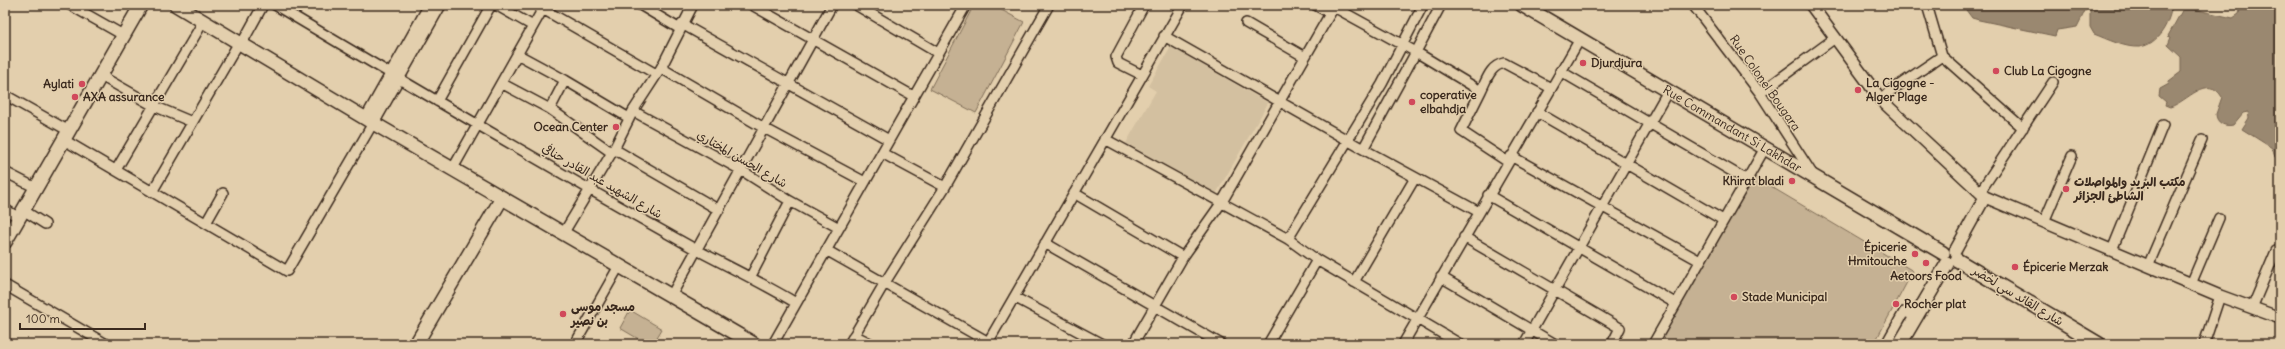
<svg xmlns="http://www.w3.org/2000/svg" width="2285" height="349" viewBox="0 0 2285 349" font-family="Delius,'Playpen Sans Arabic',sans-serif">
  <style>
    .built { fill: #d3c0a0 }
    .green { fill: #c5b193; stroke: #806e58 }
    .water { fill: #9a886f; stroke: #74624f }
    .lines { fill: none; stroke-linecap: round; stroke-linejoin: round }
    .minor-casing { stroke: #3b2a1e; stroke-width: 12 }
    .tertiary-casing { stroke: #3b2a1e; stroke-width: 14 }
    .secondary-casing { stroke: #3b2a1e; stroke-width: 16 }
    .minor { stroke: #e3cfad; stroke-width: 9 }
    .tertiary { stroke: #e3cfad; stroke-width: 11 }
    .secondary { stroke: #e3cfad; stroke-width: 13 }
    .poi-dot { fill: #d1495b; stroke: #e3cfad; stroke-width: 1.5 }
    .labels { text-anchor: middle; stroke-width: 3; stroke-linejoin: round; paint-order: stroke }
    .poi-label { font-size: 12px; font-weight: bold; fill: #3b2a1e; stroke: #e3cfad; text-anchor: start }
    .street-label { font-size: 12px; fill: #3b2a1e; stroke: #e3cfad }
  </style>
  <rect width="100%" height="100%" fill="#e3cfad"/>
  <filter id="ink" filterUnits="userSpaceOnUse"><feTurbulence type="fractalNoise" baseFrequency=".025" numOctaves="2"/><feDisplacementMap in="SourceGraphic" scale="8" xChannelSelector="R" yChannelSelector="G"/><feConvolveMatrix kernelMatrix="1 2 1 2 8 2 1 2 1" color-interpolation-filters="sRGB"/></filter>
  <g filter="url(#ink)">
    <path class="built" d="M1171,47l97,56 -52,91 -90,-51 30,-52 -8,-5z"/>
    <path class="green" d="M974,5h18l32,17 -48,91 -46,-24z
      M1753,176l160,95 -39,73h-217z
      M630,310l32,19 -9,15h-6l-27,-16z"/>
    <path class="water" d="M1970,5h202c-2,16 -13,40 -33,42 -14,1 -32,-8 -45,-13l-4,-7v-21l-2,-1 -11,22 -20,3 -2,6 -76,-16 -7,-2 -6,-8z
      M2241,5h39v154l-5,-2 -3,-9 -30,-19 7,-11 -1,-6 -5,1 -10,12c-8,2 -17,-2 -17,-11l6,-17c-14,-24 -35,5 -52,10l-5,-2 1,-3 -7,-6 1,-7 9,-5v-3l12,-9v-15l-13,-12 3,-8 -3,-1 16,-29 49,11 6,-4z"/>
    <g class="lines">
      <g class="minor-casing">
        <path id="minor" d="M70,5l53,30
          M275,5c139,83 279,165 420,244 34,18 68,34 101,54
          M496,5l37,21
          M640,5l40,24
          M752,5l161,91
          M856,5l82,48
          M1315,5l15,8
          M1441,5l-25,47 65,39 -20,40 47,31
          M1693,5l67,88 53,82
          M1927,5l15,51 81,72
          M1334,7l82,45 -53,97
          M543,9l113,65
          M1246,23l59,34
          M682,24l207,116
          M1164,36l199,113 116,63
          M241,45l22,-40
          M517,54l48,26
          M661,68l103,60 101,54
          M1560,71l187,109
          M1142,75l-24,-12 -2,-6 28,-52
          M101,76l53,30 38,16
          M501,83l49,26 61,43
          M1481,91c6,-12 9,-25 23,-28l47,25
          M1760,93l75,-55
          M5,95l64,36
          M1881,100l8,-8 53,-36
          M437,101l54,-96
          M550,109l15,-29 64,38
          M633,111l108,59 49,31 49,27
          M1537,112l186,108
          M1105,139l183,100 29,21 143,84
          M64,140l223,131 86,-148
          M614,149l105,61
          M882,153l63,34
          M1511,156l189,105
          M116,170l87,-148
          M452,170l93,-165
          M5,172l31,16
          M152,192l86,-148
          M1980,192l73,-110
          M1074,193l109,64
          M1488,195l187,108
          M5,209l14,9
          M23,210l22,14
          M2044,222l28,-66
          M206,223l17,-30
          M563,234l51,-85 19,-38 28,-43 32,-63
          M1464,237l156,91 -8,16
          M1288,239l94,-155 41,-79
          M1045,243l176,101
          M826,250l166,94
          M2112,250l51,-125
          M2148,266l54,-126
          M751,276l39,-75
          M1441,277l114,67
          M1354,282l61,-104
          M2191,284l28,-66
          M5,285l101,59
          M671,296l161,-291
          M1014,297l88,47
          M2252,308l24,-57
          M854,335l18,9
          M575,344l44,-78
          M773,344l193,-339
          M849,344l35,-60 61,-97 104,-182
          M987,344l196,-339
          M1133,344l50,-87 39,-55 113,-197
          M1268,344l49,-84
          M1403,344l177,-305
          M1524,344l144,-253
          M1653,344l112,-196
          M1886,344l18,-32 12,4
          M2204,344l16,-48"/>
      </g>
      <g class="tertiary-casing">
        <path id="tertiary" d="M1811,5l70,95 104,97 235,99 60,22
          M366,119l64,-114
          M373,123l67,-118
          M1955,251l30,-54"/>
      </g>
      <g class="secondary-casing">
        <g id="secondary">
          <path d="M176,5l197,118 381,221"/>
          <path id="s1" d="M1522,5l421,248"/>
          <path d="M5,242l136,-237"/>
          <path d="M1957,260l142,84"/>
          <path d="M416,344l86,-146"/>
          <path d="M1900,344l47,-80"/>
        </g>
      </g>
      <use href="#minor" class="minor"/>
      <use href="#tertiary" class="tertiary"/>
      <use href="#secondary" class="secondary"/>
    </g>
  </g>
  <g class="poi-dot">
    <circle cx="1583" cy="63" r="4"/>
    <circle cx="1996" cy="71" r="4"/>
    <circle cx="82" cy="84" r="4"/>
    <circle cx="1858" cy="90" r="4"/>
    <circle cx="75" cy="97" r="4"/>
    <circle cx="1412" cy="102" r="4"/>
    <circle cx="616" cy="127" r="4"/>
    <circle cx="1792" cy="181" r="4"/>
    <circle cx="2066" cy="189" r="4"/>
    <circle cx="1915" cy="254" r="4"/>
    <circle cx="1926" cy="263" r="4"/>
    <circle cx="2015" cy="267" r="4"/>
    <circle cx="1734" cy="297" r="4"/>
    <circle cx="1896" cy="304" r="4"/>
    <circle cx="563" cy="314" r="4"/>
  </g>
  <g class="labels">
    <g class="poi-label">
      <text x="1591" y="67">Djurdjura</text>
      <text x="2004" y="75">Club La Cigogne</text>
      <text x="1866" y="87">La Cigogne -<tspan x="1866" dy="14">Alger Plage</tspan></text>
      <text x="74" y="88" text-anchor="end">Aylati</text>
      <text x="1420" y="99">coperative<tspan x="1420" dy="14">elbahdja</tspan></text>
      <text x="83" y="101">AXA assurance</text>
      <text x="608" y="131" text-anchor="end">Ocean Center</text>
      <text x="1784" y="185" text-anchor="end">Khirat bladi</text>
      <text x="2074" y="186">مكتب البريد والمواصلات<tspan x="2074" dy="14">الشاطئ الجزائر</tspan></text>
      <text x="1907" y="251" text-anchor="end">Épicerie<tspan x="1907" dy="14">Hmitouche</tspan></text>
      <text x="2023" y="271">Épicerie Merzak</text>
      <text x="1926" y="280" text-anchor="middle">Aetoors Food</text>
      <text x="1742" y="301">Stade Municipal</text>
      <text x="1904" y="308">Rocher plat</text>
      <text x="571" y="311">مسجد موسى<tspan x="571" dy="14">بن نصير</tspan></text>
    </g>
    <g class="street-label">
      <text transform="translate(1765 83) rotate(55)" y="4">Rue Colonel Bougara</text>
      <text dy="4" stroke="none"><textPath href="#s1" startOffset="244">Rue Commandant Si Lakhdar</textPath></text>
      <text transform="translate(742 159) rotate(30)" y="4">شارع الحسن المختاري</text>
      <text transform="translate(602 181) rotate(30)" y="4">شارع الشهيد عبد القادر حنافي</text>
      <text transform="translate(2018 296) rotate(31)" y="4">شارع القائد سي لخضر</text>
    </g>
  </g>
  <rect width="2285" height="349" fill="none" stroke="#e3cfad" stroke-width="20"/>
  <rect x="10" y="10" width="2265" height="329" fill="none" stroke="#3b2a1e" stroke-width="1.5" filter="url(#ink)"/>
  <path d="M20 323v6h125v-6" fill="none" stroke="#3b2a1e" stroke-width="2"/>
  <text x="26" y="323" font-size="12" fill="#3b2a1e" stroke="#e3cfad" stroke-width="3" paint-order="stroke">100 m</text>
</svg>
